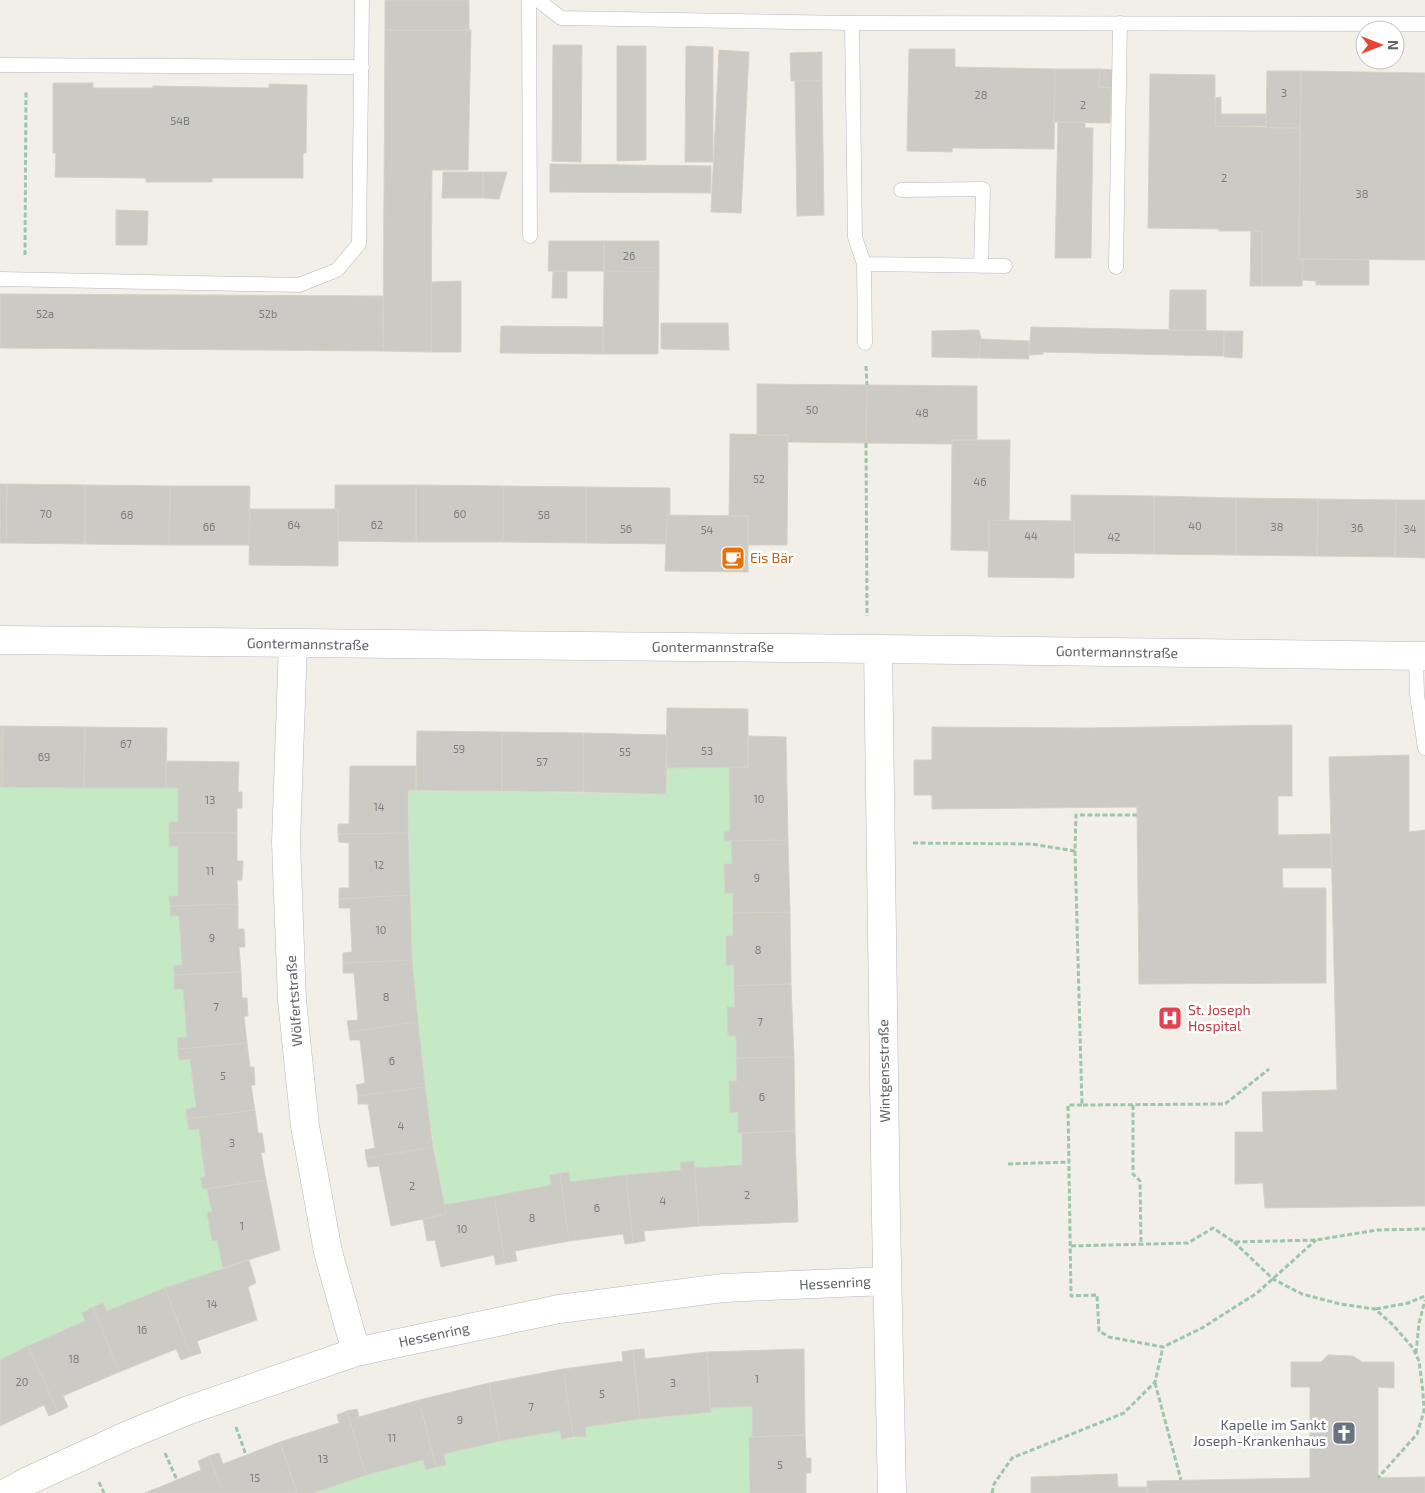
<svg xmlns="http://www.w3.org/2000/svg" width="1425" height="1493" viewBox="0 0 1425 1493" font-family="'Exo 2',sans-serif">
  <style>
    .green { fill: #c5e8c5 }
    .building { fill: #cccac5; stroke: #d6d1c6 }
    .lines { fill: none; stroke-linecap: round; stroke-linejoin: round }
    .service-casing { stroke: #b5b8bc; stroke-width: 15 }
    .minor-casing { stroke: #b5b8bc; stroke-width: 29 }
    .path { stroke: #9cc7a9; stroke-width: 3; stroke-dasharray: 5 2.5; stroke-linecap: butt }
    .service { stroke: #fff; stroke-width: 14 }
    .minor { stroke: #fff; stroke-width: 28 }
    .labels { text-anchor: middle; stroke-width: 5; stroke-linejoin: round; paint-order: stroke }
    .number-label { font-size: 11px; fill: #7a7d7f }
    .food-label { font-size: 14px; fill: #c56008; stroke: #fff; text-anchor: start }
    .street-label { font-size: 14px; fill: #5f6368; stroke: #fff }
    .health-label { font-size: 14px; fill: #be3a42; stroke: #fff; text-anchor: start }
    .worship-label { font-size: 14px; fill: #5b616d; stroke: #fff; text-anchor: end }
  </style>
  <rect width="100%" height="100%" fill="#f1efe8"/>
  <path class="green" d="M729,767l1,64 -6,1v9h7l1,23h-8l1,29h8v43h-7v29h8l1,42 -8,1 1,28h8l1,45h-8l1,31h8v21h4v32l-48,3 -1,-7 -12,2v7l-111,12 -2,-10 -17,3v10l-107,20c-15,-80 -26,-162 -32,-244 -3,-57 -4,-114 -4,-171l258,4v-26z
    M0,787l178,1v34l-9,1v23h9v50h-9l1,20h9l3,49 -9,1 1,23h9l4,48 -10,1 2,22 11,-1 6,48 -10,2 3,21 10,-1 6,47 -2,13h4l5,22 -5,2 5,28 5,-1 6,28 -116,43 -4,-8 -20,10 2,8 -85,39z
    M752,1406v31h-3l1,56h-437l53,-18 57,-15 3,10 20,-5 -2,-11 56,-13 60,-10 2,8 24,-2 -1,-10 125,-19z"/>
  <path class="building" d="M385,0h84v30h-84z
    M385,30h86l-3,140h-36l-1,182 -48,-1z
    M553,45h29l-1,117 -29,-1z
    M617,46h29v114l-29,1z
    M686,46l27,1v115h-28z
    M909,49h46v18l100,2 -1,80 -102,-1v4l-45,-1z
    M719,50l30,2 -8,161 -30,-1z
    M822,52v29h-31l-1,-28z
    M1055,69h45l-1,18 12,1 -1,35 -56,-1z
    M1100,69l12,1 -1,18 -12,-1z
    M1267,71h34l-1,57h-34z
    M1301,71l124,2v187l-126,-1z
    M1150,74l65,1v51l85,2 -1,131h4l-1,27h-40v-55h-43v-2l-71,-1z
    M795,81h27l2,134 -27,1z
    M53,83h40v5h60v-2l116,2v-4l38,1 -1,68h-3v25h-91v4h-66v-4l-91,-1 1,-24h-3z
    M1221,97v17h45v12h-51v-28z
    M1058,122h27v6h8l-2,130h-36z
    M550,164l161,2v27l-161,-1z
    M443,172h40v26h-41z
    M483,172h24l-8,27 -16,-1z
    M116,210l32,1 -1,34h-31z
    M1251,231h11v55h-12z
    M549,241h55v30h-56z
    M604,241h55v31l-55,-1z
    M1303,259l66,1v25h-53v-4l-14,-1z
    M553,271h14v27h-15z
    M604,271l55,1 -1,82h-55z
    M461,281v71h-30v-70z
    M1170,290h36v40h-37z
    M0,294l383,2v55l-383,-3z
    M661,323h67l1,27 -68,-1z
    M501,326l102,1v27l-103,-1z
    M1031,327l193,4 -1,25 -180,-4v2l-14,1z
    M979,330l2,9 -2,19 -47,-1v-26z
    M1224,331h19l-1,27 -18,-1z
    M981,339l48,2v18l-50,-1z
    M757,384l110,1 -1,58 -78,-1v-7h-31z
    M867,385l110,1v54h-25v4l-86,-1z
    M730,434l58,1 -1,110h-39v-29h-19z
    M952,440h58l-1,81 -20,-1v31l-38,-1z
    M0,484h7l-1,59h-6z
    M7,484l78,1v59l-79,-1z
    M85,485l85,1 -1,59 -84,-1z
    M335,485h81v57l-78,-1v-32h-3z
    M416,485l87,1v56h-87z
    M170,486h80l-1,59h-80z
    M503,486l83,1v56l-83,-1z
    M586,487l84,1v27h-3l-1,29 -80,-1z
    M1071,495l83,1v58l-80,-1v-32h-3z
    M1154,496l82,2v57l-82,-1z
    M1236,498l82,1 -1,57 -81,-1z
    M1318,499l78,1 -1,57 -78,-1z
    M1396,500h29v58l-30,-1z
    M250,509h88v57l-89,-1z
    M667,515l81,1v56l-83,-1z
    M989,520l85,1v57l-86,-1z
    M667,708l81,1v58l-82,1z
    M1292,725v71h-14v39l53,-1 1,34h-50l1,20h43v95l-187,1 -2,-177 -205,2v-14h-18v-35h18v-33l153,1z
    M0,726h3l-1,61h-2z
    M3,726l82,1 -1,61 -82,-1z
    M85,727l82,1 -1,60h-82z
    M417,731l85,1v59l-86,-1z
    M502,732l81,1v59l-81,-1z
    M583,733l84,2 -1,59 -83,-2z
    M748,736l38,1 2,103 -64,1v-9l6,-1 -1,-64h19z
    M1409,755v77l16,-2v376l-160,2 -2,-25 -28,1v-52h28l-1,-40 75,-2 -8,-333z
    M166,761l73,1 -1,30h4v16h-5v25h-68v-11h9v-34h-12z
    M350,766h66v24h-8v43l-70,1v-10h11z
    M169,833h68v28h6l-1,19h-5l1,24 -68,2 -1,-10h9v-50h-9z
    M408,833l2,62 -71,4v-11h10v-45l-10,-1 -1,-8z
    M788,840l2,72 -57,1v-20h-8l-1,-29h8l-1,-23z
    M410,895l2,65 -69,3v-10l9,-1 -2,-44h-11v-9z
    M238,904v25h6l1,18h-6l2,25 -67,3 -1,-9 9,-1 -3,-49h-9v-10z
    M790,912l1,72 -57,2v-21h-8v-29h7v-23z
    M412,960l6,62 -69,10 -2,-11 11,-1 -4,-47h-11v-10z
    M241,972l1,26h5l1,18h-4l3,27 -69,6 -1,-11 10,-1 -4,-48h-9v-14z
    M791,984l3,73 -58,1v-22h-8l-1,-29h8l-1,-21z
    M418,1022l7,65 -67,9 -2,-11 9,-2 -5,-43h-10l-1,-8z
    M247,1043l3,24h4l1,18h-4l4,25 -68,9 -1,-10 10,-2 -6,-48 -11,1 -1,-11z
    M794,1057l1,74 -57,2v-21l-8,1 -1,-32h8l-1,-23z
    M425,1087l8,60 -67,11 -1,-8 10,-2 -7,-44h-10v-8z
    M255,1110l3,23h4l3,19 -4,1 5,27 -63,9 -3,-11 5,-2 -6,-47 -10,1 -2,-11z
    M795,1131l3,91 -99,4 -5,-58 48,-3v-32z
    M433,1147l13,67 -55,12 -12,-60 -11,1 -2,-9z
    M694,1161l5,65 -55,5 1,10 -12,2 -7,-68 55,-5 -1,-7z
    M569,1172l1,10 56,-7 7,68 -8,1 -2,-10 -54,7 -9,-68z
    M560,1173l9,68 -54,10 2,10 -12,2 -11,-67 57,-11 -1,-10z
    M266,1180l14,70 -57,18 -6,-28 -5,1 -5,-28 5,-2 -5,-22z
    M494,1196l11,67 -9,2 -2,-10 -53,12 -6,-27 -8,1 -4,-22 23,-5 -2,-9z
    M249,1260l7,23 -8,4 9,33 -60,21 4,12 -10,3 -26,-68z
    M165,1288l26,68 -10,4 -5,-11 -57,23 -26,-65 10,-4 4,8z
    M93,1307l26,65 -56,24 5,11 -10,5 -30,-66 57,-25 -3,-8z
    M28,1346l30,66 -9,4 -5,-11 -44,21v-66z
    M644,1349l1,10 62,-7 4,60 -71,7 -7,-69z
    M804,1349l1,86 -53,2v-31l-42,2 -3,-56z
    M633,1350l7,69 -55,8 1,10h-13l-10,-68 60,-8 -1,-9z
    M1328,1355l25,1 9,6h32v26l-16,-1v91l47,-1v16h-278v-12l163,-3v-91h-19v-25h30z
    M563,1369l10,68 -11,2 -2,-8 -60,10 -11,-58z
    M489,1383l11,58 -56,13 2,11 -10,2 -17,-67z
    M419,1400l17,67 -10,3 -3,-10 -57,15 -19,-64 10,-2 2,8z
    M347,1411l19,64 -53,18h-16l-17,-51 59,-19 -2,-8z
    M805,1435l1,23h5v15h-5v20h-56l-1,-56z
    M280,1442l17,51h-74l-14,-37 10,-3 4,11z
    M209,1456l14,37h-78l56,-23 -3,-9z
    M1117,1474l1,13h29v6h-116v-16z"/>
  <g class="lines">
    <g class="service-casing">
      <path id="service" d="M529,0l1,236
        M538,0l23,18 291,5 573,1
        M852,23l3,214 9,27 141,2
        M0,65l362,2
        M901,190l82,-1 -2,77
        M864,264l1,79
        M1116,267l4,-244
        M0,279l299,6 38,-15 22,-26 3,-244
        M1416,656l1,39 8,53"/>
    </g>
    <g class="minor-casing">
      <path id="minor" d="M0,640l878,9 547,7
        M293,643l-7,199 6,158 13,126 23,126 28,100
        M878,649l8,570 6,274
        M6,1493l22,-12 98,-45 63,-26 167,-58 203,-43 164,-21 164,-7"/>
    </g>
    <path class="path" d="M25,255l1,-164
      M866,366l1,19
      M866,443l1,173
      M913,843l118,1 44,7 1,-36h61
      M1075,851l7,254 143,-1 44,-35
      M1082,1105h-14l3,191 26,-1 2,36 10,6 54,10 39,-19 55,-35 59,-53
      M1133,1105v69l7,7 1,63
      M1008,1164l62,-2
      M1234,1242l39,37 29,15 38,10 35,5 18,16 20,23 6,13 4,31 1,19 -7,23 -39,44
      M1071,1246l117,-3 25,-15 21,14 82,-2 61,-10 48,-1
      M1376,1309l32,-6 17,-7
      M1416,1353l3,-30 6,-23
      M1155,1383l26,97
      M236,1427l10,28
      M165,1453l12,27
      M99,1482l5,11
      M992,1493l2,-9 18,-26 112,-45 31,-31 8,-35"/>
    <use href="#service" class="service"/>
    <use href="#minor" class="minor"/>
  </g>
  <defs>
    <g id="cafe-square" transform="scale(1.25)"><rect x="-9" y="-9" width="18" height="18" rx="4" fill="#e8710a" stroke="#fff"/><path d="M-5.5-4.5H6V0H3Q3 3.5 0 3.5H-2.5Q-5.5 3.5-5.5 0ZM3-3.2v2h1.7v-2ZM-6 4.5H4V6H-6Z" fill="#fff"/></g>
    <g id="hospital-square" transform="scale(1.25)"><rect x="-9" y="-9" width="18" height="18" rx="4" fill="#e0444e" stroke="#fff"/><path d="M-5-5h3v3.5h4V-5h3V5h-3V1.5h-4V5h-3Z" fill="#fff"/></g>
    <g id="church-square" transform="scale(1.25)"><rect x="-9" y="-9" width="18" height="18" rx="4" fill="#6b7280" stroke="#fff"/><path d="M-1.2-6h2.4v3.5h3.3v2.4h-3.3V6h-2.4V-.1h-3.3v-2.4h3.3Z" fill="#fff"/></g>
  </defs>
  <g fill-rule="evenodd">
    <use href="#cafe-square" x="733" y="558"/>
    <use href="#hospital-square" x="1170" y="1018"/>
    <use href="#church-square" x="1344" y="1433"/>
  </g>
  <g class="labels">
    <g class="number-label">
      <text x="1284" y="97">3</text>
      <text x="981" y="99">28</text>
      <text x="1083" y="109">2</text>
      <text x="180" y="125">54B</text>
      <text x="1224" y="182">2</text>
      <text x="1362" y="198">38</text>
      <text x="629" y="260">26</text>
      <text x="45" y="318">52a</text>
      <text x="268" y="318">52b</text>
      <text x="812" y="414">50</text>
      <text x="922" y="417">48</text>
      <text x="759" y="483">52</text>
      <text x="980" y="486">46</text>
      <text x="46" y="518">70</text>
      <text x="460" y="518">60</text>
      <text x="127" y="519">68</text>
      <text x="544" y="519">58</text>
      <text x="294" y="529">64</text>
      <text x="377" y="529">62</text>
      <text x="1195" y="530">40</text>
      <text x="209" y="531">66</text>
      <text x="1277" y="531">38</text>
      <text x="1357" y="532">36</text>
      <text x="626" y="533">56</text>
      <text x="1410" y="533">34</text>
      <text x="707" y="534">54</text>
      <text x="1031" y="540">44</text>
      <text x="1114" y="541">42</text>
      <text x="126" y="748">67</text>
      <text x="459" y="753">59</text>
      <text x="707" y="755">53</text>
      <text x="625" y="756">55</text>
      <text x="44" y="761">69</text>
      <text x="542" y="766">57</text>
      <text x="759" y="803">10</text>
      <text x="210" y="804">13</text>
      <text x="379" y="811">14</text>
      <text x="379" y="869">12</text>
      <text x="210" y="875">11</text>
      <text x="757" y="882">9</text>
      <text x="381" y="934">10</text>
      <text x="212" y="942">9</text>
      <text x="758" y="954">8</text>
      <text x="386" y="1001">8</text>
      <text x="216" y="1011">7</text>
      <text x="760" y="1026">7</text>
      <text x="392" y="1065">6</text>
      <text x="223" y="1080">5</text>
      <text x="762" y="1101">6</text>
      <text x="401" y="1130">4</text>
      <text x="232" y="1147">3</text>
      <text x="412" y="1190">2</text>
      <text x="747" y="1199">2</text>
      <text x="663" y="1205">4</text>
      <text x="597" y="1212">6</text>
      <text x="532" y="1222">8</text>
      <text x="242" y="1230">1</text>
      <text x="462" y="1233">10</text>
      <text x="212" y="1308">14</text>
      <text x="142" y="1334">16</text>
      <text x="74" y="1363">18</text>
      <text x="757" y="1383">1</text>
      <text x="22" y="1386">20</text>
      <text x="673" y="1387">3</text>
      <text x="602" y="1398">5</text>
      <text x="531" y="1411">7</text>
      <text x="460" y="1424">9</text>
      <text x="392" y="1442">11</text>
      <text x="323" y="1463">13</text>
      <text x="780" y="1469">5</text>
      <text x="255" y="1482">15</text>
    </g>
    <g class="food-label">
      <text x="750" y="563">Eis Bär</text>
    </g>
    <g class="street-label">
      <text transform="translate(308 644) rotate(1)" y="5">Gontermannstraße</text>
      <text x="713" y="652">Gontermannstraße</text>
      <text transform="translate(1117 652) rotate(1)" y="5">Gontermannstraße</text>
      <text transform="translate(294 1001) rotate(-94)" y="5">Wölfertstraße</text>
      <text transform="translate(884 1071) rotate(-91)" y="5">Wintgensstraße</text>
      <text transform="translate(835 1283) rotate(-3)" y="5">Hessenring</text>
      <text transform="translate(434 1335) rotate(-12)" y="5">Hessenring</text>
    </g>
    <g class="health-label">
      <text x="1188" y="1015">St. Joseph<tspan x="1188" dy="16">Hospital</tspan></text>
    </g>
    <g class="worship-label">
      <text x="1326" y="1430">Kapelle im Sankt<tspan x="1326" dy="16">Joseph-Krankenhaus</tspan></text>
    </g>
  </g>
  <g transform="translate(1380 45) rotate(90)"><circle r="24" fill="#ffffff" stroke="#bfc1c3"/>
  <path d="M0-4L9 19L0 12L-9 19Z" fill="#ea4335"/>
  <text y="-8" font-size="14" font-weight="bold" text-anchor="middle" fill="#5f6368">N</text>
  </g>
</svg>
